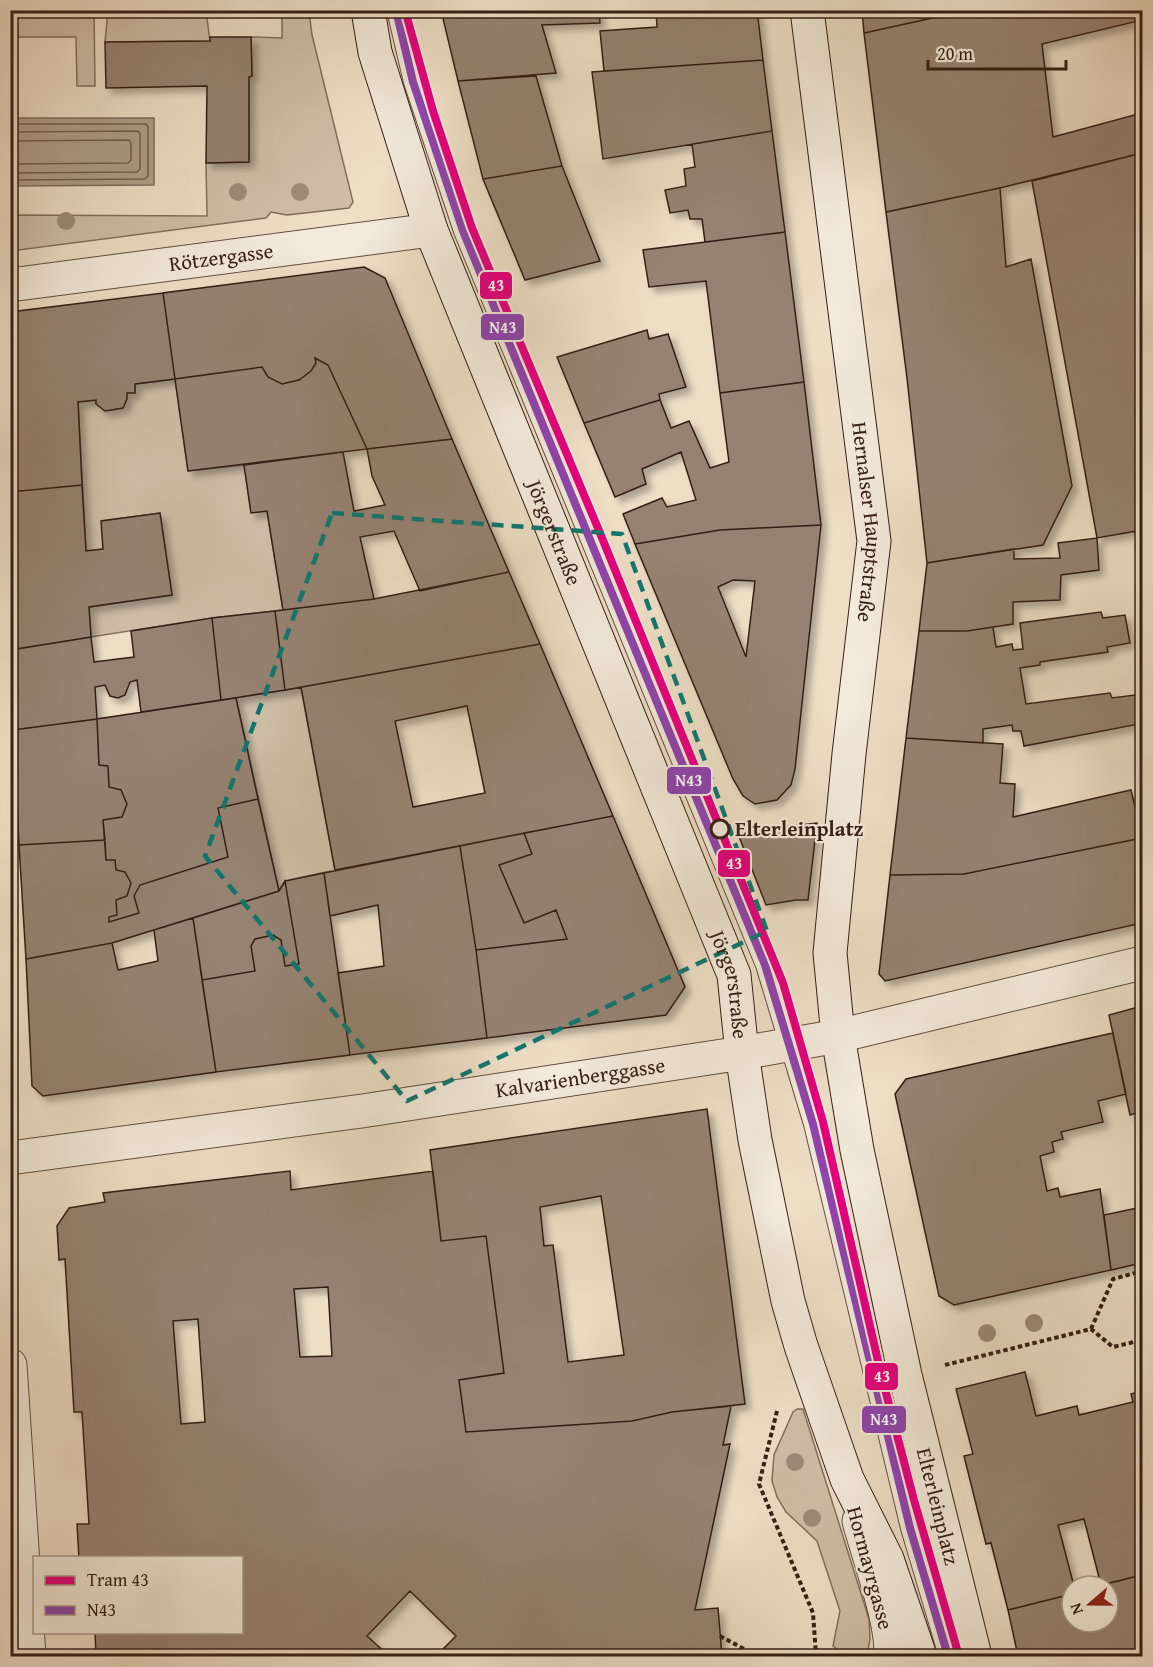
<svg xmlns="http://www.w3.org/2000/svg" width="1153" height="1667" viewBox="0 0 1153 1667" font-family="'Gentium Book Plus',serif">
  <style>
    .green { fill: #cebea8; stroke: #826e5e; stroke-width: 1.5 }
    .water { fill: #ae9d8a; stroke: #7e6b5b; stroke-width: 1.5 }
    .lines { fill: none; stroke-linecap: round; stroke-linejoin: round }
    .shore { stroke: #725e50; stroke-width: 1.5 }
    .building { fill: #958271; stroke: #351f15; stroke-width: 1.5; fill-rule: evenodd; filter: url(#shadow) }
    .lane-casing { stroke: #634f41; stroke-width: 20 }
    .street-casing { stroke: #634f41; stroke-width: 35 }
    .secondary-casing { stroke: #351f15; stroke-width: 35 }
    .path { stroke: #351f15; stroke-width: 4; stroke-dasharray: 4.5 3; stroke-linecap: butt }
    .lane { stroke: #f3eada; stroke-width: 18 }
    .street { stroke: #f3eada; stroke-width: 33 }
    .secondary { stroke: #f3eada; stroke-width: 33 }
    .bus-1-casing { stroke: #f3eada; stroke-width: 12 }
    .bus-1 { stroke: #8e44ad; stroke-width: 8 }
    .tram-1-casing { stroke: #f3eada; stroke-width: 12 }
    .tram-1 { stroke: #e5007d; stroke-width: 8 }
    .tree { fill: #9d8b79 }
    .marked { fill: none; stroke: #0f766e; stroke-width: 4.5; stroke-dasharray: 12 8; stroke-linejoin: round }
    .stop-dot { fill: #f3eada; stroke: #351f15; stroke-width: 3 }
    .labels { text-anchor: middle; stroke-width: 4.5; stroke-linejoin: round; paint-order: stroke }
    .street-label { font-size: 21px; fill: #351f15; stroke: #f3eada }
    .stop-label { font-size: 21px; font-weight: bold; fill: #351f15; stroke: #f3eada; text-anchor: start }
    .line-badge { stroke: #f3eada; stroke-width: 2 }
    .badge-label { font-size: 16px; text-anchor: middle; font-weight: bold; fill: #fff }
  </style>
  <defs>
    <filter id="shadow"><feDropShadow dx="5.5" dy="5.5" stdDeviation="3" flood-color="#0004"/></filter>
  </defs>
  <rect width="100%" height="100%" fill="#eddec6"/>
  <filter id="stains"><feTurbulence type="fractalNoise" baseFrequency=".00333" numOctaves="4"/><feColorMatrix values="0 0 0 0 .2 0 0 0 0 .09 0 0 0 0 .02 0 0 0 .5 -.17"/></filter>
  <radialGradient id="worn" r=".72"><stop offset=".6" stop-color="#630" stop-opacity="0"/><stop offset="1" stop-color="#630" stop-opacity=".3"/></radialGradient>
  <path class="green" d="M10,11h84l1,75h-18l-1,-49h-65z
    M108,11h98l4,30 -105,1z
    M282,11h27l3,24 41,167 -4,6 -62,7 -16,-3 -5,6 -255,33 -1,-36 197,1 -1,-53 43,-1v-85l3,-1 -1,-39 31,1z
    M175,379l13,92 56,-6 7,47 16,-1 16,99 -71,8 -121,19 -2,-30 83,-13 -12,-81 -58,8 1,28 -17,2 -8,-149 18,-2v4l31,-11 8,-1v-8z
    M301,687l34,183 -50,11 -6,10 -43,-193z
    M797,1409h6l66,210 1,20 -3,17h-20l-14,-10 7,-35 -23,-70 -31,-29 -9,-15 -5,-16 2,-26 19,-43z"/>
  <path class="water" d="M11,118h143v67l-143,1z"/>
  <g class="lines">
    <path class="shore" d="M10,124h136l2,3v49l-3,3 -135,1
      M10,132l128,-1 2,3v35l-3,3 -127,1
      M10,141l119,-1 2,3v17l-3,3 -118,1"/>
  </g>
  <path class="building" d="M441,10h158l1,13 -58,2 14,48 -98,8z
    M656,10h101l6,50 -159,11 -4,-40 57,-4z
    M862,10h107l-105,23z
    M969,10h173v10l-100,24 11,93 89,-24v40l-142,35 -114,24 -22,-179z
    M210,37h41l1,39 -3,1v85l-43,1 1,-77 -101,2 -1,-46 105,-1z
    M763,60l9,71 -169,28 -11,-87z
    M536,76l26,90 -79,13 -25,-98z
    M772,131l13,101 -80,10 -3,-23h-12l-2,-9 -18,3 -5,-23 21,-4 -2,-17 11,-2 -3,-23z
    M1142,153v377l-45,8 -65,-357z
    M562,166l38,95 -75,19 -42,-101z
    M1000,188l6,79 25,-8 41,227 -29,59 -116,18 -20,-185 -21,-166z
    M785,232l19,150 -84,11 -14,-112 -57,6 -6,-37z
    M364,267l21,11 67,161 -85,10 -39,-84 -13,-7 1,5 -5,8 -12,9 -17,4 -14,-7 -6,-10 -87,12 -12,-86z
    M163,293l12,86 -40,5v9h-8v6l-4,9 -18,3 -9,-7v-4l-18,2 4,83 -72,7v-180z
    M647,330l2,9 19,-5 18,53 -27,7 1,6 -76,23 -27,-66z
    M315,358l13,7 39,84 -179,22 -13,-92 87,-12 6,10 14,7 17,-4 12,-9 5,-8z
    M804,382l17,143 -101,5 -85,14 -12,-30 39,-16 5,9 29,-7 -15,-48 -39,17 4,15 -31,13 -31,-74 76,-23 11,28 18,-7 21,47 19,-6 -9,-69z
    M452,439l57,133 -89,19 -26,-60 -34,6 14,62 -91,11 -16,-99 -16,2 -7,-48 99,-13 11,59 31,-6 -13,-29 -5,-27z
    M82,485l4,66 17,-2 -2,-28 59,-8 12,82 -83,12 2,30 -81,13v-158z
    M821,525l-26,244 -4,16 -14,15 -22,4 -12,-8 -10,-17 -98,-235 85,-14zM733,580l22,1 -9,76 -28,-70z
    M1097,538l2,32 -38,5 -1,25 -47,2v22l-46,7h-48l8,-68 87,-14v10l46,-1 -2,-15z
    M509,572l31,72 -255,46 -10,-79 99,-12z
    M275,611l10,79 -64,10 -9,-82z
    M1101,612l2,6 22,-3 5,28 -23,4 1,5 -68,10v3l-20,3 6,36 84,-11 2,5 23,-3 4,29 -115,22 -3,-15h-8l-1,-6 -29,4v14l-77,-5 13,-107h48l26,-4 3,20 16,-3 1,6 10,-1 -3,-26z
    M212,618l9,82 -80,12 -4,-32 -7,2 -5,13 -7,3 -8,-2 -5,-11 -10,2 2,32 -84,11 -3,-80 81,-13 3,25 40,-5 -3,-26z
    M540,644l73,172 -278,54 -34,-183zM467,706l18,87 -72,14 -18,-86z
    M236,698l22,101 -40,9 10,49 -88,28 -6,11 5,17 -30,9v-5l8,-2 -1,-15 11,-4 4,-13 -6,-11 -9,-2 -1,-10h-9l-3,-40 19,-3 5,-13 -6,-14 -12,-3 -1,-21 -9,-1 -2,-46z
    M97,719l2,46 9,1 1,21 12,3 6,14 -5,13 -19,3 2,20 -86,5 -6,-115z
    M906,738l97,6 -3,39 15,1 -2,33 118,-27 11,48 -178,36 -74,1z
    M258,799l21,92 -167,52 -86,16 -7,-114 86,-5 1,20h9l1,10 9,2 6,11 -4,13 -11,4 1,15 -8,2v5l30,-9 -5,-17 6,-11 88,-28 -10,-49z
    M1142,803v35l-7,-33z
    M613,816l72,171 -19,28 -179,23 -11,-88 91,-11 -11,-29 -32,13 -25,-58 33,-11 -8,-21z
    M817,823l-9,77h-12l-30,5 -28,-71 25,-5z
    M524,833l8,21 -33,11 25,58 32,-13 11,29 -91,11 -16,-104z
    M1142,838v85l-257,58 -6,-7 11,-99 74,-1z
    M460,846l16,104 11,88 -137,17 -12,-82 46,-7 -6,-61 -48,11 -6,-43z
    M324,873l26,182 -134,17 -14,-92 53,-9 -4,-25 4,-7 18,-4 8,5 4,26 14,-2 -14,-83z
    M285,881l14,83 -14,2 -4,-26 -8,-5 -18,4 -4,7 4,25 -53,9 -9,-62 86,-27z
    M193,918l23,154 -173,24 -11,-10 -6,-127 86,-16 6,27 40,-9 -4,-31z
    M1142,1006v105l-12,4 -21,-100z
    M1113,1033l13,61 -28,7 5,21 -42,10 2,7 -11,3 2,10 -14,4 7,35 11,-3 2,9 40,-8 11,81 -157,35 -15,-9 -44,-202 11,-15z
    M707,1109l38,295 -73,8 -40,9 -166,11 -7,-52 45,-7 -18,-137 -45,5 -11,-91zM601,1196l23,159 -56,7 -15,-117 -9,1 -4,-39z
    M290,1171l1,19 142,-19 8,70 45,-5 18,137 -45,7 7,52 166,-11 40,-9 59,-6 -8,39 7,-1 -35,166 23,-2 4,48h-286l20,-20 -46,-45 -43,45 22,20h-293l-1,-24h147v-74h-163l-2,-34h12l-7,-112h-8l-9,-153 -6,1 -2,-34 12,-18 36,-6 -2,-9zM328,1287l4,69 -32,1 -6,-68zM198,1319l7,103 -24,2 -8,-103z
    M1142,1207v56l-31,7 -7,-55z
    M1025,1372l11,44 41,-10 2,9 54,-13 -2,-8 11,-3v184l-41,10 -17,-66 -26,6 16,61h-2v8l-64,16 -17,-67 -5,1 -22,-88 9,-2 -17,-65z
    M1142,1575v81h-124l-10,-46 64,-16v28h36v-36h-10z"/>
  <g class="lines">
    <g class="lane-casing">
      <path id="lane" d="M396,10l17,72 50,149 302,734 48,159 97,404 38,128"/>
    </g>
    <g class="street-casing">
      <g id="street">
        <path id="s1" d="M10,285l421,-55"/>
        <path id="s2" d="M10,1158l352,-47 380,-58 96,-17 304,-73"/>
        <path d="M10,1365l19,291"/>
        <path d="M859,1521c8,31 36,107 31,135"/>
      </g>
    </g>
    <g class="secondary-casing">
      <g id="secondary">
        <path id="s3" d="M368,10l7,42 56,178 303,745 8,78 13,87 33,161 13,45 46,133 40,80 33,97"/>
        <path id="s4" d="M807,10l67,531 -25,213 -19,199 8,83 19,114 48,225 70,281"/>
      </g>
    </g>
    <path class="path" d="M1091,1329l22,-50 29,-8
      M945,1365l146,-36 22,18 29,-7
      M777,1411l-18,73 54,129 3,42 -14,1
      M720,1636l37,20"/>
    <use href="#lane" class="lane"/>
    <use href="#street" class="street"/>
    <use href="#secondary" class="secondary"/>
    <g class="bus-1-casing">
      <path id="bus-1" d="M396,10l17,72 50,149 302,734 48,159 97,404 38,128"/>
    </g>
    <use href="#bus-1" class="bus-1"/>
    <g class="tram-1-casing">
      <path id="tram-1" d="M405,10l28,101 39,117 128,305 183,450 40,139 58,252 33,126 45,156"/>
    </g>
    <use href="#tram-1" class="tram-1"/>
  </g>
  <g class="tree">
    <circle cx="238" cy="192" r="9"/>
    <circle cx="300" cy="192" r="9"/>
    <circle cx="66" cy="221" r="9"/>
    <circle cx="1034" cy="1323" r="9"/>
    <circle cx="987" cy="1333" r="9"/>
    <circle cx="795" cy="1462" r="9"/>
    <circle cx="812" cy="1518" r="9"/>
  </g>
  <path class="marked" d="M332,513l290,21 145,397 -360,170 -202,-245z"/>
  <circle class="stop-dot" cx="720" cy="829" r="9"/>
  <g class="labels">
    <g class="street-label">
      <text dy="7" stroke="none"><textPath href="#s1" startOffset="213">Rötzergasse</textPath></text>
      <text dy="7" stroke="none"><textPath href="#s4" startOffset="516">Hernalser Hauptstraße</textPath></text>
      <text dy="7" stroke="none"><textPath href="#s3" startOffset="556">Jörgerstraße</textPath></text>
      <text dy="7" stroke="none"><textPath href="#s3" startOffset="1042">Jörgerstraße</textPath></text>
      <text dy="7" stroke="none"><textPath href="#s2" startOffset="576">Kalvarienberggasse</textPath></text>
      <text dy="7" stroke="none"><textPath href="#s4" startOffset="1514">Elterleinplatz</textPath></text>
      <text transform="translate(870 1568) rotate(75)" y="7">Hormayrgasse</text>
    </g>
    <g class="stop-label">
      <text x="735" y="836">Elterleinplatz</text>
    </g>
  </g>
  <g class="line-badge">
    <rect x="479" y="271" width="34" height="29" rx="6" fill="#e5007d"/>
    <rect x="480" y="313" width="45" height="28" rx="6" fill="#8e44ad"/>
    <rect x="666" y="766" width="46" height="29" rx="6" fill="#8e44ad"/>
    <rect x="717" y="849" width="34" height="29" rx="6" fill="#e5007d"/>
    <rect x="864" y="1362" width="35" height="29" rx="6" fill="#e5007d"/>
    <rect x="861" y="1405" width="46" height="29" rx="6" fill="#8e44ad"/>
  </g>
  <g class="badge-label">
    <text x="496" y="291">43</text>
    <text x="503" y="333">N43</text>
    <text x="689" y="786">N43</text>
    <text x="734" y="869">43</text>
    <text x="882" y="1382">43</text>
    <text x="884" y="1425">N43</text>
  </g>
  <rect width="1153" height="1667" fill="none" stroke="#eddec6" stroke-width="36"/>
  <rect x="12" y="12" width="1129" height="1643" fill="none" stroke="#351f15" stroke-width="3"/>
  <rect x="18" y="18" width="1117" height="1631" fill="none" stroke="#351f15" stroke-width="1.5"/>
  <rect x="33" y="1556" width="210" height="78" fill="#f3eada" stroke="#a7998b" stroke-width="1.5"/>
  <rect x="45" y="1576" width="30" height="9" fill="#e5007d" stroke="#a7998b" stroke-width="1.5"/>
  <text x="87" y="1586" font-size="18" fill="#351f15">Tram 43</text>
  <rect x="45" y="1606" width="30" height="9" fill="#8e44ad" stroke="#a7998b" stroke-width="1.5"/>
  <text x="87" y="1616" font-size="18" fill="#351f15">N43</text>
  <g transform="translate(1090 1604) rotate(250)"><circle r="28" fill="#f3eada" stroke="#a7998b" stroke-width="1.5"/>
  <path d="M0-4.5L10 22L0 15L-10 22Z" fill="#8f2418"/>
  <text y="-9" font-size="16" font-weight="bold" text-anchor="middle" fill="#351f15">N</text>
  </g>
  <path d="M928 60v9h138v-9" fill="none" stroke="#351f15" stroke-width="3"/>
  <text x="937" y="60" font-size="18" fill="#351f15" stroke="#f3eada" stroke-width="4.5" paint-order="stroke">20 m</text>
  <rect width="100%" height="100%" filter="url(#stains)"/>
  <rect width="100%" height="100%" fill="url(#worn)"/>
</svg>
